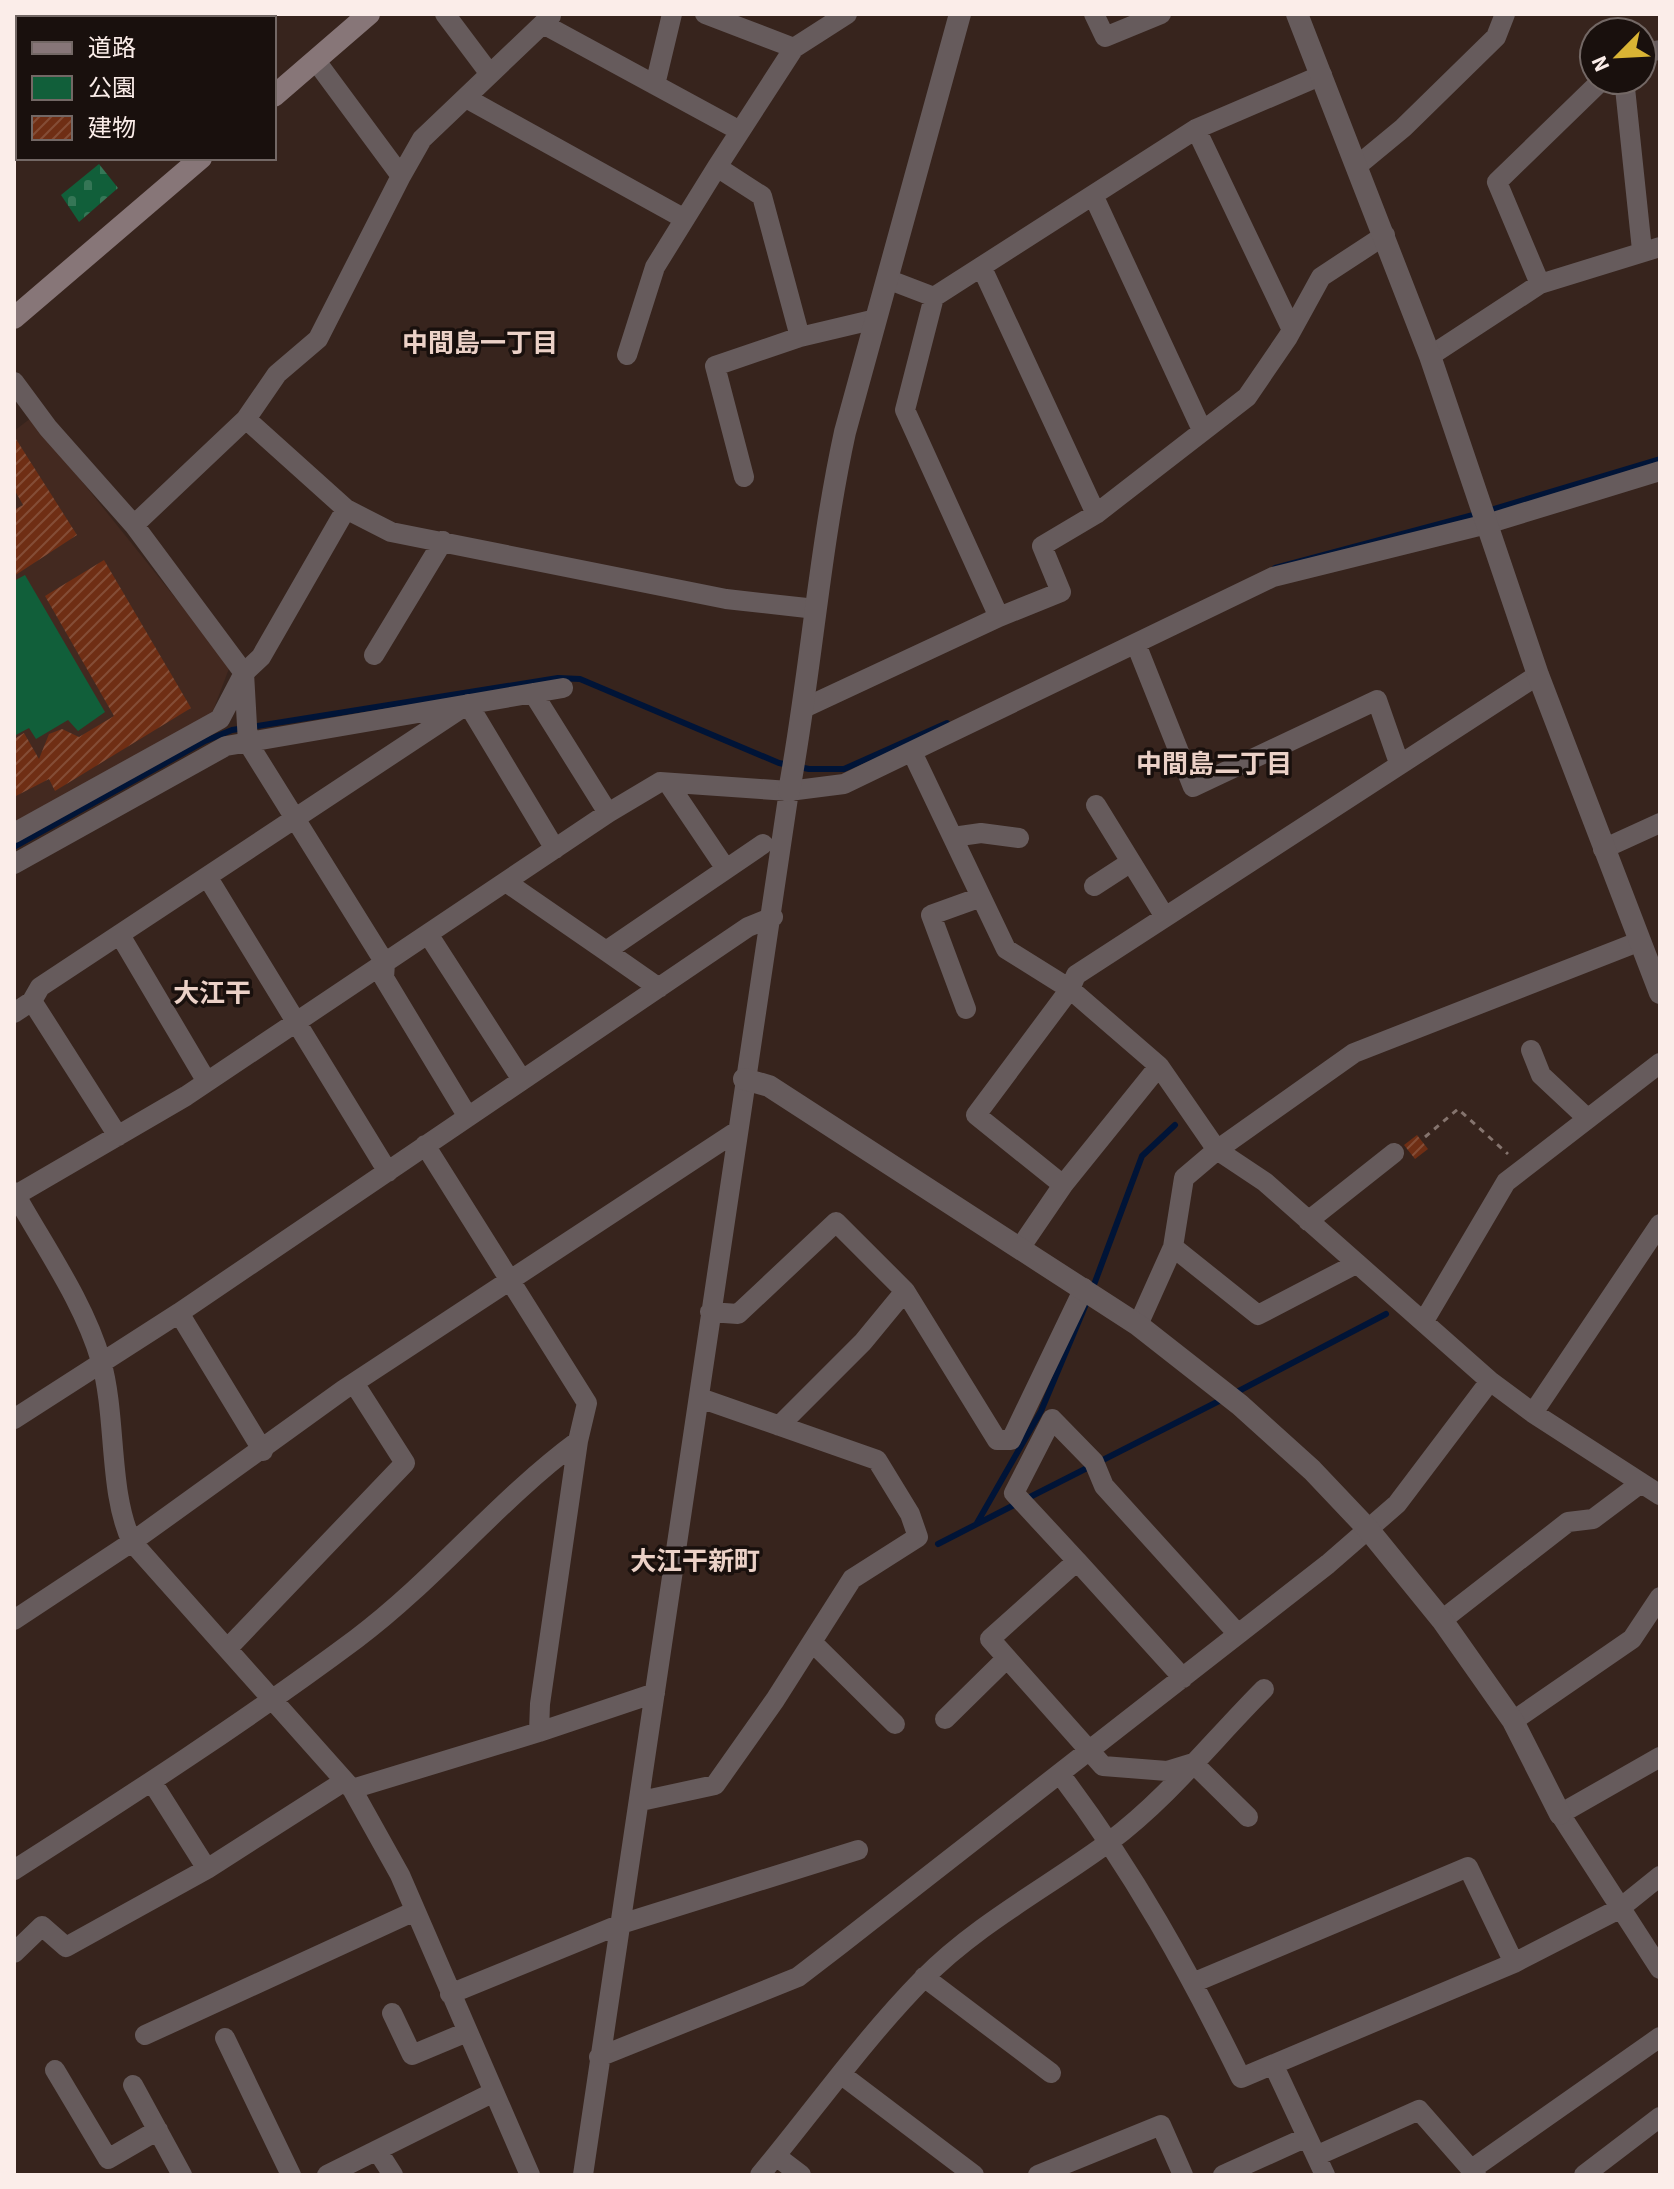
<svg xmlns="http://www.w3.org/2000/svg" width="1674" height="2189" viewBox="0 0 1674 2189" font-family="'Source Sans 3','Noto Sans JP',sans-serif">
  <style>
    .built { fill: #432920 }
    .cemetery { fill: url(#cemetery-stones) }
    .park { fill: #115f3a }
    .lines { fill: none; stroke-linecap: round; stroke-linejoin: round }
    .stream { stroke: #001437; stroke-width: 6 }
    .building { fill: url(#building-hatch) }
    .path { stroke: #85746e; stroke-width: 3; stroke-dasharray: 6 6; stroke-linecap: butt }
    .minor { stroke: #665b5c; stroke-width: 20 }
    .tertiary { stroke: #665b5c; stroke-width: 22 }
    .secondary { stroke: #877678; stroke-width: 22 }
    .labels { text-anchor: middle; stroke-width: 7; stroke-linejoin: round; paint-order: stroke }
    .neighbourhood-label { font-size: 26px; font-weight: bold; fill: #ebd1c7; stroke: #19100d }
  </style>
  <defs>
    <pattern id="cemetery-stones" width="16" height="16" patternUnits="userSpaceOnUse" patternTransform="scale(2)"><rect width="16" height="16" fill="#115f3a"/><path d="M2 7V4a2 2 0 0 1 4 0v3zM10 15v-3a2 2 0 0 1 4 0v3z" fill="#357656"/></pattern>
    <pattern id="building-hatch" width="6" height="6" patternUnits="userSpaceOnUse" patternTransform="scale(2)"><rect width="6" height="6" fill="#6f2e14"/><path d="M-1 1l2-2M0 6l6-6M5 7l2-2" fill="none" stroke="#844d36"/></pattern>
  </defs>
  <rect width="100%" height="100%" fill="#37241d"/>
  <path class="built" d="M31,418l199,248 -19,50 -197,109v-394z"/>
  <path class="cemetery" d="M99,164l19,24 -39,34 -18,-27z"/>
  <path class="park" d="M25,575l80,137 -27,19 -10,-11 -32,19 -7,-11 -15,8v-155z"/>
  <g class="lines">
    <path class="stream" d="M1487,511l173,-52
      M1275,568l202,-54
      M14,847l191,-106 27,-11 326,-52 22,1 199,84 30,6h35l103,-46
      M1092,1290l50,-134 33,-31
      M1233,1394l153,-80
      M1026,1499l197,-100
      M977,1523l64,-112 45,-107
      M938,1544l78,-40"/>
  </g>
  <path class="building" d="M14,436l63,99 -63,41v-66l9,-5 -9,-16z
    M104,560l87,148 -136,83 -6,-12 -35,18v-58l10,-6 15,26 10,-25 13,-5 17,8 35,-21 -69,-120z
    M1417,1135l11,14 -13,10 -11,-14z"/>
  <g class="lines">
    <path class="path" d="M1425,1137l33,-28 50,45"/>
    <path class="minor" d="M128,14l3,4
      M445,14l45,60
      M705,14l89,34
      M1094,14l11,23 56,-23
      M543,24l197,107
      M1642,53l18,-3
      M1619,80l6,8 17,162
      M655,85l17,-71
      M466,98l217,120
      M1196,129l96,201
      M1357,166l46,-38 93,-91 9,-23
      M717,167l45,29 38,141
      M401,176l21,-37 129,-123
      M1094,197l108,233
      M982,268l114,246
      M887,279l47,18 262,-168 126,-54
      M1540,284l-43,-102 105,-102
      M934,297l-29,113 94,207
      M627,355l28,-88 62,-100 77,-119 53,-34
      M1430,356l110,-72 120,-37
      M14,382l34,46 86,97 112,-106 31,-45 41,-35 83,-163 -85,-115
      M246,419l100,90 45,23 335,67 90,10
      M744,477l-29,-111 85,-29 76,-18
      M134,525l110,148 4,70 137,220 -1,15 84,139
      M1136,644l57,143 184,-87 22,63
      M374,655l69,-114
      M533,693l75,120
      M804,708l195,-91 62,-25 -19,-46 54,-32 151,-117 41,-60 33,-60 64,-42
      M912,752l94,197 64,40 89,77 58,84 -33,28 -11,69 85,68 98,-51
      M668,783l58,86
      M1096,805l69,112
      M14,833l206,-114 24,-46 17,-16 85,-148
      M953,837l28,-4 38,5
      M1603,849l57,-26
      M14,864l212,-118 337,-58
      M208,878l180,294
      M506,882l100,69
      M1094,886l37,-24
      M428,934l94,146
      M120,935l87,147
      M1638,942l-284,111 -137,97 48,32 225,199 43,32 127,82
      M659,988l-53,-37 157,-107
      M32,1001l86,135
      M966,1009l-35,-94 50,-18
      M14,1013l18,-12 8,-14 428,-283 87,145
      M1531,1050l10,25 47,44
      M1159,1066l-96,119 -87,-70 94,-126 6,-14 462,-300
      M425,1145l162,258 -9,38 -38,263 -1,28
      M14,1192c30,54 70,110 87,169 16,56 7,132 31,181l220,247 48,86 130,300
      M16,1195l170,-99 422,-283 52,-31 129,9 55,-7 429,-207 214,-53 173,-53
      M1308,1221l86,-68
      M1020,1248l43,-63
      M905,1291l92,149h14l73,-152
      M710,1312l28,2 98,-92 69,69 -42,51 -84,84
      M179,1313l84,138
      M1424,1321l82,-139 154,-119
      M1138,1325l35,-78
      M1533,1413l127,-189
      M14,1419l165,-106 569,-386 25,-10
      M1077,1561l-63,-68 38,-74 42,43 10,24 134,148
      M14,1620l118,-78 211,-152 394,-259
      M1442,1620l126,-98 25,-3 48,-36
      M812,1642l83,82
      M228,1648l177,-185 -51,-80
      M1183,1678l-106,-117 -87,78 113,127 64,5 26,-8 55,54
      M945,1719l62,-61
      M1513,1721l119,-82 28,-42
      M1660,1757l-100,57 100,155
      M1060,1774c72,95 129,197 181,304l273,-115 105,-54 41,-33
      M152,1782l55,87 136,-87
      M352,1789l187,-57 116,-39
      M641,1801l74,-16 60,-85 77,-121 66,-42 -8,-23 -33,-54 -177,-62
      M14,1870c116,-74 232,-149 342,-231 80,-60 142,-139 222,-198
      M14,1953l28,-27 24,21 141,-78
      M924,1977l127,96
      M1195,1982l273,-115 46,96
      M450,1994l171,-70 237,-74
      M392,2013l20,42 55,-23
      M145,2035l270,-124
      M225,2038l66,137
      M599,2057l199,-80 43,-33 487,-380 69,-60 93,-123
      M1274,2066l51,109
      M55,2070l53,89 50,-29
      M842,2075l132,100
      M133,2085l49,90
      M377,2150l16,25
      M776,2156l25,19
      M1316,2156l103,-46 57,65
      M1472,2169l188,-132
      M327,2175l167,-83
      M583,2175l206,-1384
      M760,2175c54,-65 104,-136 163,-196 54,-55 125,-92 186,-137 59,-44 104,-102 155,-153
      M1038,2175l123,-50 22,50
      M1223,2175l84,-38
      M1584,2175l76,-58"/>
    <path class="tertiary" d="M1297,14l133,342 108,319 122,318
      M789,791c22,-119 30,-240 56,-359l115,-418
      M744,1079l25,7 369,239 102,80 72,65 56,59 74,91 71,101 47,93"/>
    <path class="secondary" d="M274,96l95,-82
      M14,318l187,-160"/>
  </g>
  <g class="labels">
    <g class="neighbourhood-label">
      <text x="480" y="352">中間島一丁目</text>
      <text x="1214" y="773">中間島二丁目</text>
      <text x="212" y="1002">大江干</text>
      <text x="695" y="1570">大江干新町</text>
    </g>
  </g>
  <rect width="1674" height="2189" fill="none" stroke="#fbede9" stroke-width="32"/>
  <rect x="16" y="16" width="260" height="144" fill="#19100d" stroke="#736865" stroke-width="2"/>
  <rect x="32" y="42" width="40" height="12" fill="#877678" stroke="#736865" stroke-width="2"/>
  <text x="88" y="56" font-size="24" fill="#fbede9">道路</text>
  <rect x="32" y="76" width="40" height="24" fill="#115f3a" stroke="#736865" stroke-width="2"/>
  <text x="88" y="96" font-size="24" fill="#fbede9">公園</text>
  <rect x="32" y="116" width="40" height="24" fill="url(#building-hatch)" stroke="#736865" stroke-width="2"/>
  <text x="88" y="136" font-size="24" fill="#fbede9">建物</text>
  <g transform="translate(1618 56) rotate(246)"><circle r="38" fill="#19100d" stroke="#736865" stroke-width="2"/>
  <path d="M0-6L14 30L0 20L-14 30Z" fill="#d9b434"/>
  <text y="-12" font-size="22" font-weight="bold" text-anchor="middle" fill="#fbede9">N</text>
  </g>
</svg>
